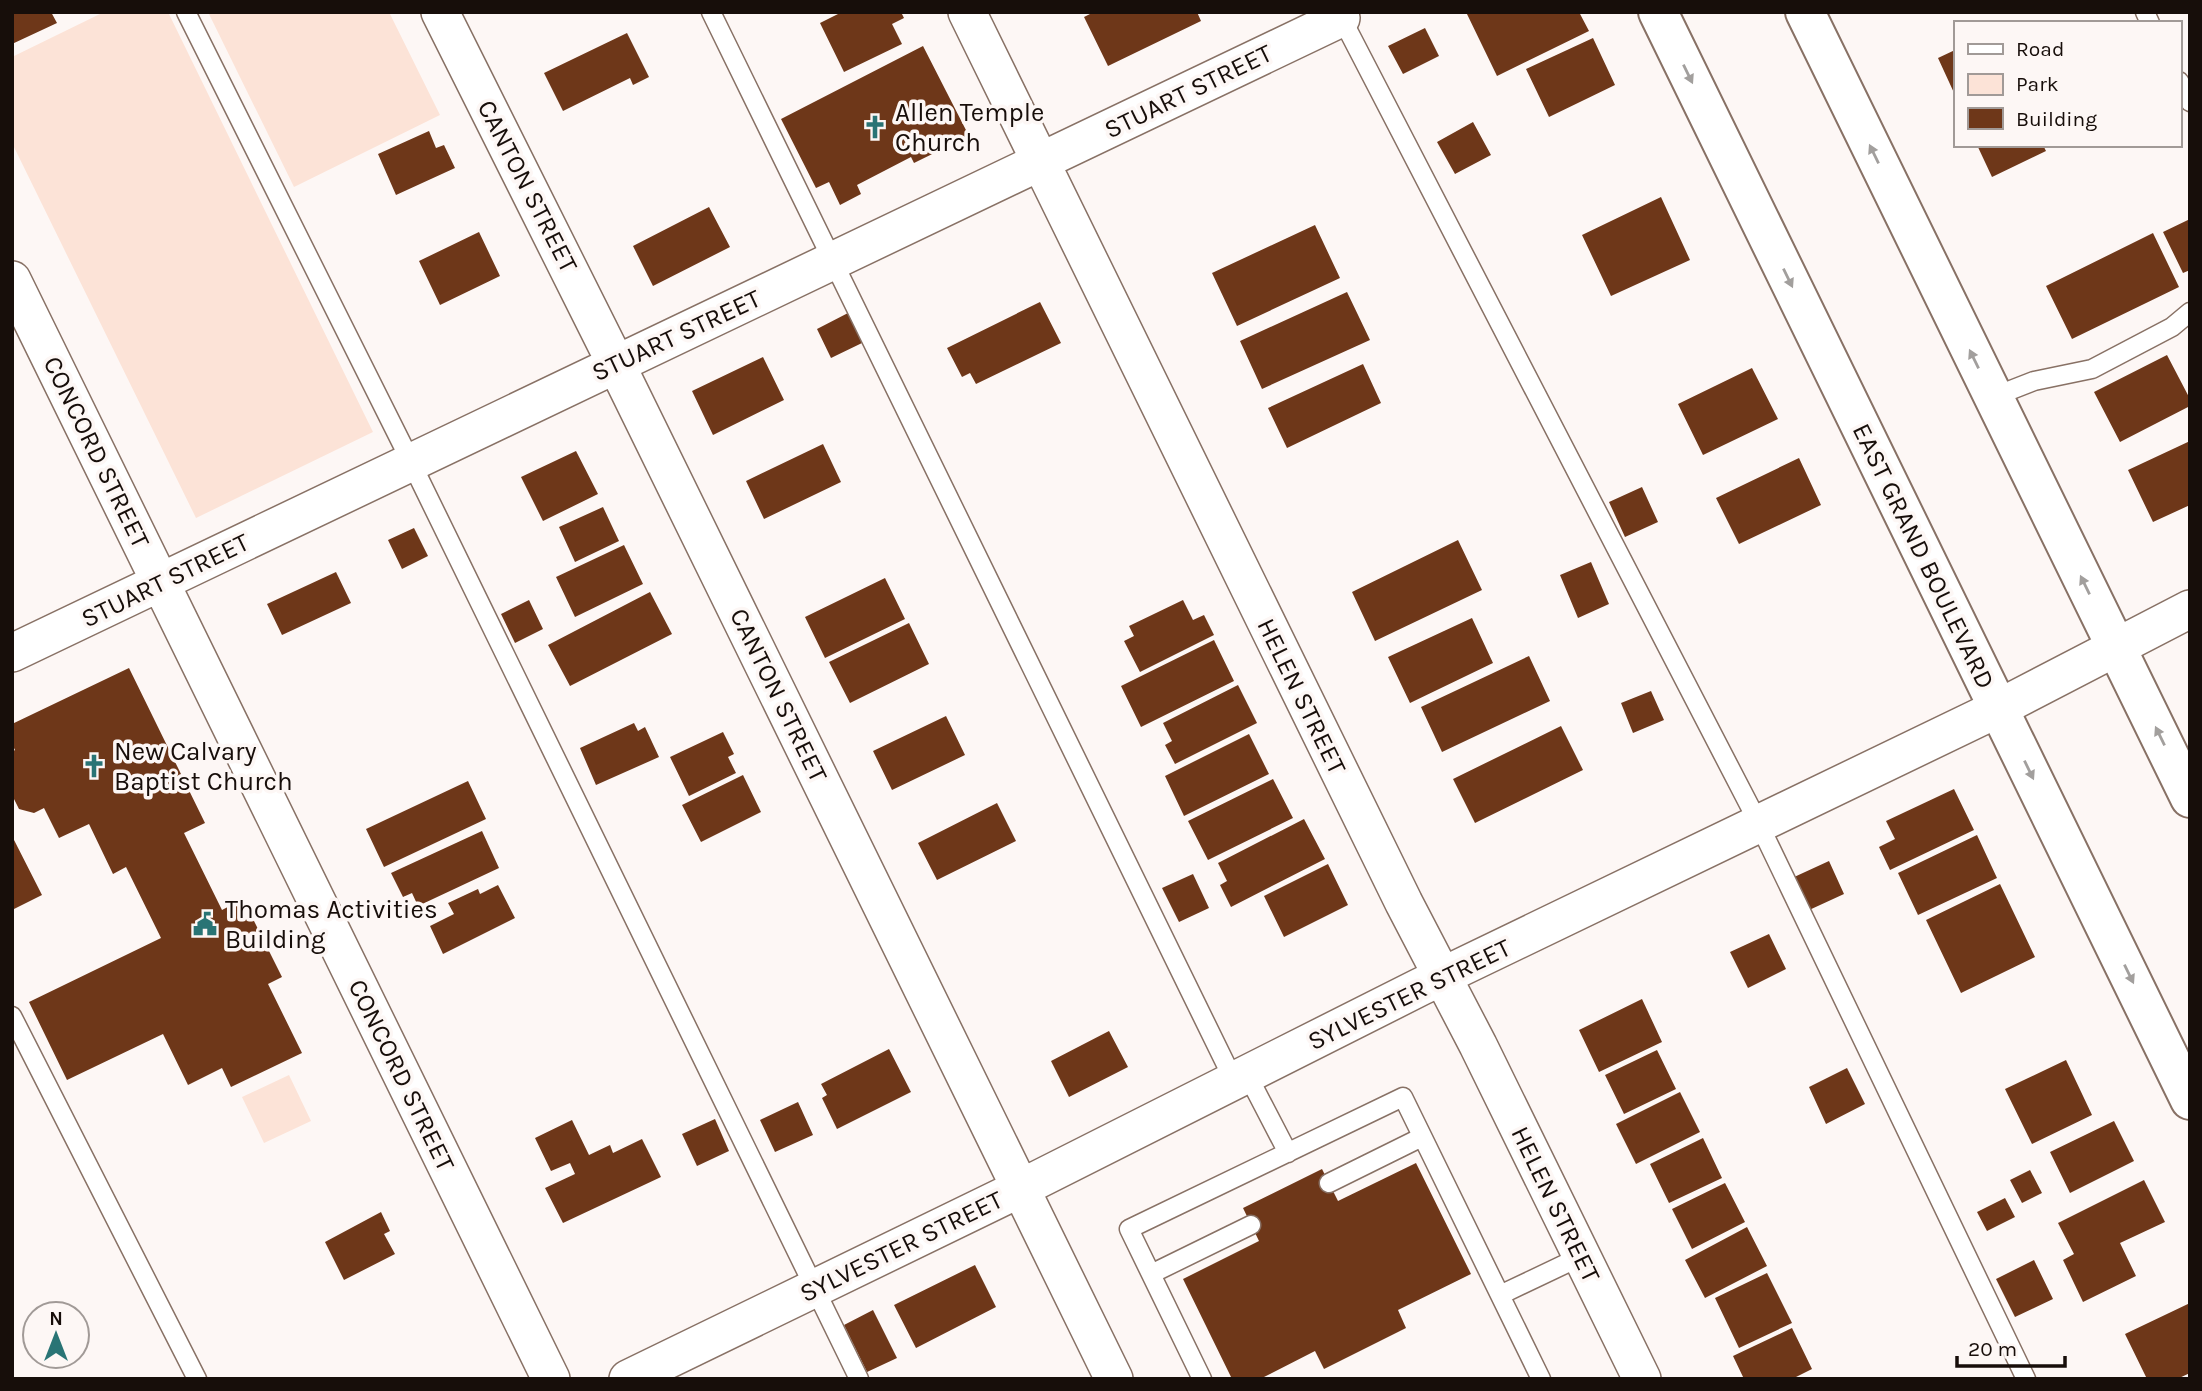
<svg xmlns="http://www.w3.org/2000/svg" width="2202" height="1391" viewBox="0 0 2202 1391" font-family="Karla,sans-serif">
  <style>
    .green { fill: #fce3d7 }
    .building { fill: #6e3719 }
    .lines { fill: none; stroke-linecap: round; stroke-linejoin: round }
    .lane-casing { stroke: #887165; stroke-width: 21 }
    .street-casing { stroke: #887165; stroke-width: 40 }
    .secondary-casing { stroke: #887165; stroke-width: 42 }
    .lane { stroke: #fff; stroke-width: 18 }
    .street { stroke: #fff; stroke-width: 37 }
    .secondary { stroke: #fff; stroke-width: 38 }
    .oneway { fill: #a29f9d }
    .labels { text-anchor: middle; stroke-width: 7; stroke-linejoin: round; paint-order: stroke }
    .street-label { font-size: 26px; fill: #170e0a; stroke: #fdf7f5 }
    .poi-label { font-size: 26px; fill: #170e0a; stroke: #fdf7f5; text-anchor: start }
  </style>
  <rect width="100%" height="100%" fill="#fdf7f5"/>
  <path class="green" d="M104,12h64l205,420 -177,86 -184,-375v-86z
    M208,12h181l51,103 -146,72z
    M289,1075l22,46 -47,22 -22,-46z"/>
  <path class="building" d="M12,12h39l6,11 -45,21z
    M842,12h59l3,6 -12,6 10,20 -58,28 -24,-49z
    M1094,12h103l4,9 -93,45 -24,-49z
    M1466,12h113l10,19 -92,45z
    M1425,28l14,28 -36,18 -15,-28z
    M627,33l22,44 -16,8 -3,-7 -67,33 -19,-38z
    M1593,38l22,47 -66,32 -23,-48z
    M923,46l46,90 -55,27 -3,-6 -54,28 4,9 -21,11 -11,-23 -13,6 -35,-69z
    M1955,50v45l-17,-37z
    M1473,122l18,33 -36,19 -18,-32z
    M429,131l7,17 8,-3 11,23 -59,27 -18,-41z
    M1977,145h66l3,6 -54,26z
    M1661,197l29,63 -79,36 -29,-61z
    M709,207l21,40 -77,39 -20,-40z
    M2190,219v51l-7,3 -20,-41z
    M1315,225l25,53 -103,48 -25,-53z
    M479,232l21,44 -60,29 -21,-44z
    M2153,233l26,54 -107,52 -26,-53z
    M1347,292l23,48 -108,49 -22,-48z
    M1040,302l21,41 -85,41 -6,-11 -8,4 -15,-29z
    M848,313l14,30 -31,15 -14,-29z
    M2167,355l23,44v7l-70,36 -26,-50z
    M763,357l21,43 -71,35 -21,-44z
    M1363,364l18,39 -94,45 -19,-40z
    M1752,368l26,51 -75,36 -25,-51z
    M2190,441v64l-37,17 -25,-52z
    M823,444l18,38 -77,37 -18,-38z
    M576,451l22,43 -55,27 -22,-44z
    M1799,458l22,47 -82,39 -23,-46z
    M1642,487l16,35 -33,15 -16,-35z
    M603,507l16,34 -44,21 -16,-35z
    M414,528l14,28 -26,13 -14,-29z
    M1458,540l24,50 -107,51 -23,-49z
    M624,545l19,39 -68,33 -19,-40z
    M1591,562l18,42 -31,14 -18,-43z
    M336,572l15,31 -69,32 -15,-31z
    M885,578l20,41 -80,39 -20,-41z
    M650,592l22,42 -102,52 -22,-41z
    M529,600l14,29 -28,14 -14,-29z
    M1183,600l10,20 11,-5 10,20 -74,37 -16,-31 10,-5 -5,-10z
    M1472,618l21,45 -83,40 -22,-46z
    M909,623l20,41 -79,39 -21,-41z
    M1214,640l20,41 -93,46 -20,-41z
    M1529,656l21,45 -108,51 -21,-45z
    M129,668l76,155 -21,10 38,77 21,-11 39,78 -14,7 34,69 -71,34 -9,-19 -34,17 -25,-51 -96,46 -38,-78 132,-64 -35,-71 -13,7 -24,-50 -30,14 -15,-30 -10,5 -15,-4 -7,-14v-43l3,-2 -3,-6v-20z
    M1238,685l19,38 -82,41 -10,-19 7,-4 -9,-18z
    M1651,691l13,29 -31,13 -12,-30z
    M946,716l19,39 -73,35 -19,-39z
    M634,723l4,8 7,-4 14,30 -63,28 -16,-37z
    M1561,726l22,44 -108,53 -22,-44z
    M723,732l11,22 -6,3 8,16 -47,23 -19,-39z
    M1249,734l20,40 -85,42 -19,-40z
    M743,775l18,37 -60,30 -19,-37z
    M1273,779l20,39 -85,42 -20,-39z
    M468,781l18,38 -102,48 -18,-38z
    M1954,789l20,41 -84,40 -11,-23 16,-8 -9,-18z
    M997,803l19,38 -79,39 -19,-37z
    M1304,819l21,40 -94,48 -11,-22 7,-4 -9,-18z
    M482,831l17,37 -81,38 -6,-13 -9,4 -12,-24z
    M1977,835l20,43 -79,37 -20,-42z
    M12,836l30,59 -30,15z
    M1829,861l15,33 -37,17 -15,-33z
    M1328,864l20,41 -64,32 -20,-41z
    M1193,874l16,34 -30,14 -17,-34z
    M2000,884l35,73 -74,36 -35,-73z
    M498,885l17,33 -72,36 -13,-28 24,-12 -6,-11 30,-14 2,5z
    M1769,934l17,35 -38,19 -18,-36z
    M1642,999l20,43 -63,30 -20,-42z
    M1109,1031l19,36 -59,30 -18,-36z
    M889,1049l22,43 -74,37 -15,-31 5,-3 -6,-11z
    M1657,1050l19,39 -52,25 -19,-39z
    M2066,1060l26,55 -60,29 -27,-55z
    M1847,1068l18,36 -39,20 -17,-37z
    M1680,1092l20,40 -64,32 -20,-40z
    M798,1102l15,33 -38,17 -15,-32z
    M715,1119l14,32 -32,15 -15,-32z
    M572,1120l17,35 21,-10 3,8 29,-14 19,38 -98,46 -18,-35 30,-14 -5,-11 -19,8 -16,-33z
    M2114,1121l20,40 -64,32 -20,-41z
    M1703,1138l19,40 -53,25 -19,-39z
    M1416,1163l55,111 -73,36 8,18 -82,41 -9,-18 -55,28h-28l-49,-100 76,-38 -16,-33 79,-39 16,32z
    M2030,1170l12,23 -20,10 -12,-23z
    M2144,1180l21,42 -45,21 16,33 -53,26 -20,-42 11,-6 -16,-31z
    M1725,1183l20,39 -53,27 -20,-40z
    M2005,1198l10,19 -28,14 -10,-19z
    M381,1212l9,19 -6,3 11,20 -51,26 -19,-38z
    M1747,1227l20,39 -62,32 -20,-38z
    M2034,1260l19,39 -38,18 -19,-38z
    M975,1265l21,42 -80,41 -22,-43z
    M1767,1273l25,50 -53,25 -24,-50z
    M2190,1303v70l-13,6h-30l-22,-45z
    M873,1310l24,48 -30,14 -23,-47z
    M1792,1328l20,41 -20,10h-48l-11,-23z"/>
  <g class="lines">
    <g class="lane-casing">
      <path id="lane" d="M186,12l225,450 448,917
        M711,12l523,1069
        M2145,12l5,11
        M1340,15l419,809 267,555
        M2179,81l11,21
        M1993,397l41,-16 58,-12 80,-42 18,-15
        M12,1016l185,363
        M1247,1074l41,79
        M1329,1183l93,-46
        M1151,1274l100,-49
        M1500,1295l82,-39
        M1202,1379l-73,-150 274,-132 138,282"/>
    </g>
    <g class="street-casing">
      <path id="street" d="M440,12l176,352 498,1015
        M967,12l437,891 74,142 164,334
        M12,280l539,1099
        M12,653l1329,-635
        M628,1379l393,-191 399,-201 579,-279 191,-99"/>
    </g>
    <g class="secondary-casing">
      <path id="secondary" d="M1658,12l532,1088
        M1805,12l385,786"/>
    </g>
    <use href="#lane" class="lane"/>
    <use href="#street" class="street"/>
    <use href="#secondary" class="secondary"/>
  </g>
  <defs><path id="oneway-solid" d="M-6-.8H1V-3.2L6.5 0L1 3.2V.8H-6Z" transform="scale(1.75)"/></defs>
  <g class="oneway">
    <use href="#oneway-solid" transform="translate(1688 74) rotate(64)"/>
    <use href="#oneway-solid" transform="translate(1874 154) rotate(-116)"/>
    <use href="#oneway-solid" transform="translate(1788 278) rotate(64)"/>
    <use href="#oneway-solid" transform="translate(1974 359) rotate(-116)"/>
    <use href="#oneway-solid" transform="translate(2085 585) rotate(-116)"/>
    <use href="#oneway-solid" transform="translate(2160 736) rotate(-116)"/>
    <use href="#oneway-solid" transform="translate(2029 770) rotate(64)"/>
    <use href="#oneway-solid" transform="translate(2129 974) rotate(64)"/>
  </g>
  <defs>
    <g id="church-bare" transform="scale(1.89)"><path d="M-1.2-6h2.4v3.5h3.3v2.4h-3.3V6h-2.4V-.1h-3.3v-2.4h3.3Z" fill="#297475" stroke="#fdf7f5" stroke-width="2.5" paint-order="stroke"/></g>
    <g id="civic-bare" transform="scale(1.89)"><path d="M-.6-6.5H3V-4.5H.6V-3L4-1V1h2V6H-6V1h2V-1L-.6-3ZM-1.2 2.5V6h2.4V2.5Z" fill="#297475" stroke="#fdf7f5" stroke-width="2.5" paint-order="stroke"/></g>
  </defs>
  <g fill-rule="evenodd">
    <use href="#church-bare" x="875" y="127"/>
    <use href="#church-bare" x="94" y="766"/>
    <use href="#civic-bare" x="205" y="924"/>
  </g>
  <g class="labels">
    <g class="street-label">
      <text transform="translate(1188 91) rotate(-26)" y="9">STUART STREET</text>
      <text transform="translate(528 186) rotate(63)" y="9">CANTON STREET</text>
      <text transform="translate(676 335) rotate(-25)" y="9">STUART STREET</text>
      <text transform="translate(97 452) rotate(64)" y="9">CONCORD STREET</text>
      <text transform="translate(1924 556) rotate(64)" y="9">EAST GRAND BOULEVARD</text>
      <text transform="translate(165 580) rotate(-26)" y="9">STUART STREET</text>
      <text transform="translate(779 695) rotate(64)" y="9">CANTON STREET</text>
      <text transform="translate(1302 696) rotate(64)" y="9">HELEN STREET</text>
      <text transform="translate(1409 994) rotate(-26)" y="9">SYLVESTER STREET</text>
      <text transform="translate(402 1075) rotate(64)" y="9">CONCORD STREET</text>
      <text transform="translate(1556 1204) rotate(64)" y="9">HELEN STREET</text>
      <text transform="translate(901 1246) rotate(-26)" y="9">SYLVESTER STREET</text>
    </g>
    <g class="poi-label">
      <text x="895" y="121">Allen Temple<tspan x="895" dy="30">Church</tspan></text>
      <text x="114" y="760">New Calvary<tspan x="114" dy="30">Baptist Church</tspan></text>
      <text x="225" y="918">Thomas Activities<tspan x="225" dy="30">Building</tspan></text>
    </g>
  </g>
  <rect width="2202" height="1391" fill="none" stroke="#170e0a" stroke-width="28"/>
  <rect x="1954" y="21" width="228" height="126" fill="#fdf7f5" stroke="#a19a97" stroke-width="2"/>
  <rect x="1968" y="44" width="35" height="10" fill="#ffffff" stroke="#a19a97" stroke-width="2"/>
  <text x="2016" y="56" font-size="21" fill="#170e0a">Road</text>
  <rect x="1968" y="74" width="35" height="21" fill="#fce3d7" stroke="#a19a97" stroke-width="2"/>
  <text x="2016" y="91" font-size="21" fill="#170e0a">Park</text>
  <rect x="1968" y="108" width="35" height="21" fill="#6e3719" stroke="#a19a97" stroke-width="2"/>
  <text x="2016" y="126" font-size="21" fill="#170e0a">Building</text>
  <g transform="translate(56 1335)"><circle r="33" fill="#fdf7f5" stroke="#a19a97" stroke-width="2"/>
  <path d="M0-5L12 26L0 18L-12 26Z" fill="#297475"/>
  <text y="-10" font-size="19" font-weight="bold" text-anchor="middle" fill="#170e0a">N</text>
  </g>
  <path d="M1957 1356v10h108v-10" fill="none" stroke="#170e0a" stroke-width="3.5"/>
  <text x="1968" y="1356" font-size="21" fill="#170e0a" stroke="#fdf7f5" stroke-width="5" paint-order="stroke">20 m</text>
</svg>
